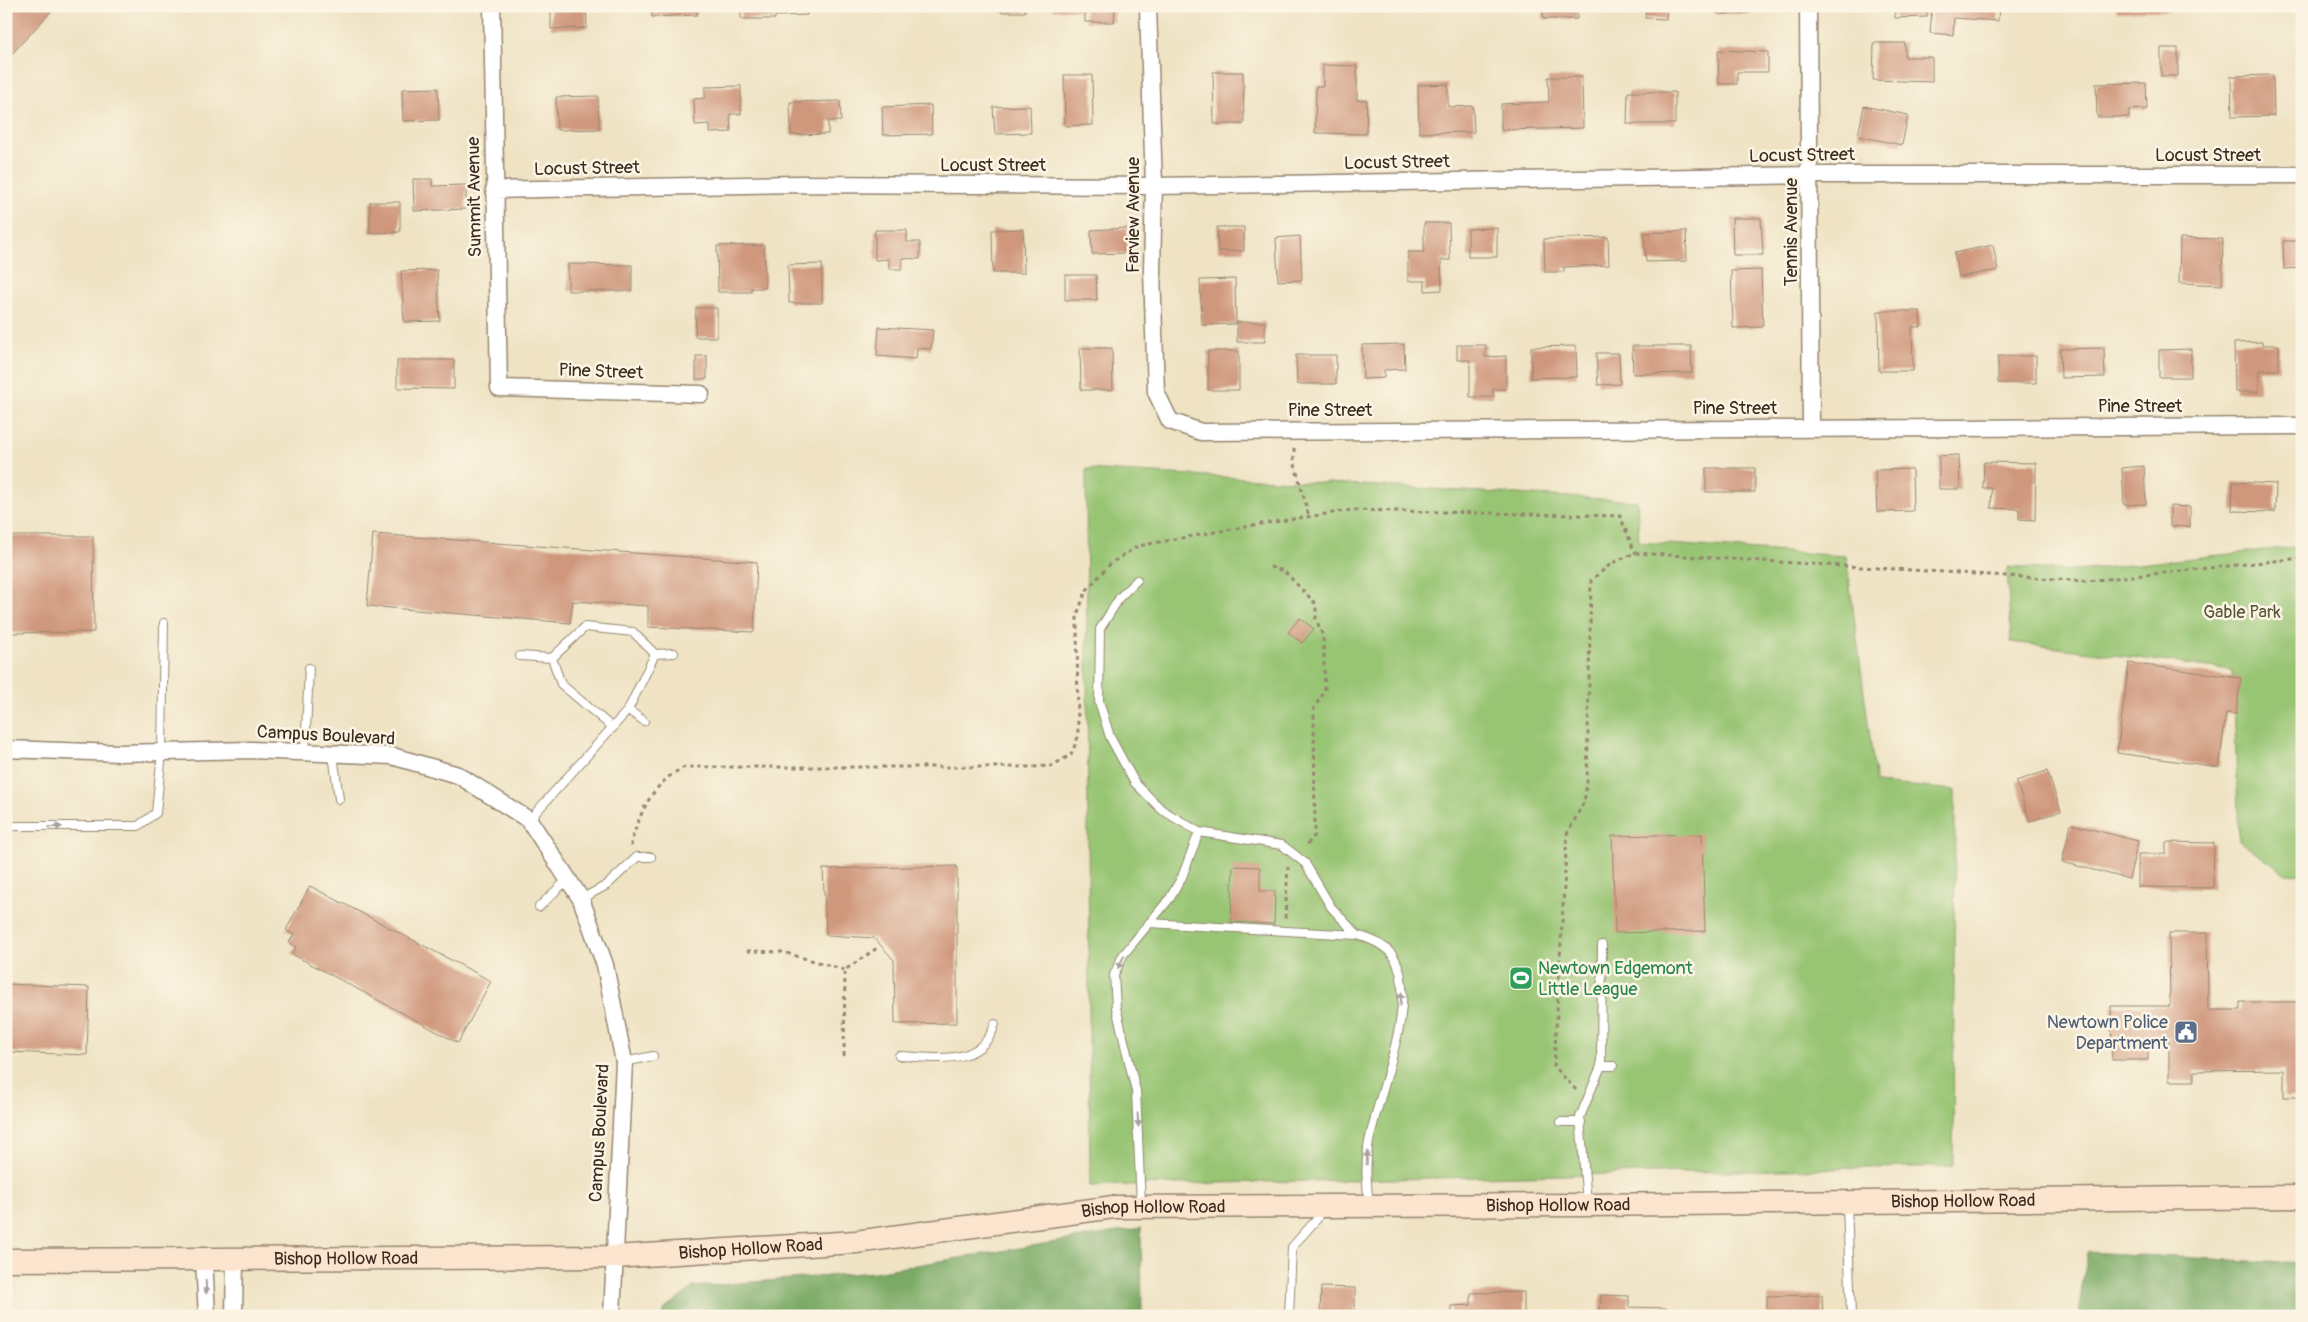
<svg xmlns="http://www.w3.org/2000/svg" width="2308" height="1322" viewBox="0 0 2308 1322" font-family="Pangolin,sans-serif">
  <style>
    .green { fill: #98c573; stroke: #6a7848 }
    .forest { fill: #7aaa65; stroke: #5a6a42 }
    .building { fill: #cf977c }
    .lines { fill: none; stroke-linecap: round; stroke-linejoin: round }
    .lane-casing { stroke: #958671; stroke-width: 10 }
    .street-casing { stroke: #958671; stroke-width: 19 }
    .secondary-casing { stroke: #958671; stroke-width: 25 }
    .path { stroke: #958671; stroke-width: 3; stroke-dasharray: 4 4; stroke-linecap: butt }
    .lane { stroke: #fff; stroke-width: 8 }
    .street { stroke: #fff; stroke-width: 16 }
    .secondary { stroke: #fce5cf; stroke-width: 22 }
    .oneway { fill: #a79f9a }
    .labels { text-anchor: middle; stroke-width: 5; stroke-linejoin: round; paint-order: stroke }
    .street-label { font-size: 18px; fill: #3b2a1e; stroke: #fcf5e5 }
    .park-label { font-size: 18px; fill: #575838; stroke: #fcf5e5 }
    .leisure-label { font-size: 18px; fill: #27864d; stroke: #fcf5e5; text-anchor: start }
    .service-label { font-size: 18px; fill: #4e5e75; stroke: #fcf5e5; text-anchor: end }
  </style>
  <rect width="100%" height="100%" fill="#fcf5e5"/>
  <filter id="ink" filterUnits="userSpaceOnUse"><feTurbulence type="fractalNoise" baseFrequency=".02" numOctaves="2"/><feDisplacementMap in="SourceGraphic" scale="10" xChannelSelector="R" yChannelSelector="G"/><feConvolveMatrix kernelMatrix="1 2 1 2 8 2 1 2 1" color-interpolation-filters="sRGB"/></filter>
  <filter id="wash" filterUnits="userSpaceOnUse"><feTurbulence type="fractalNoise" baseFrequency=".0096" numOctaves="4" result="noise"/><feDisplacementMap in="SourceGraphic" scale="20" xChannelSelector="R" yChannelSelector="G"/><feGaussianBlur stdDeviation="1.12" result="paint"/><feColorMatrix in="noise" values="0 0 0 0 0 0 0 0 0 0 0 0 0 0 0 0 0 1.4 0 .05"/><feComposite in="paint" operator="in"/></filter>
  <g filter="url(#wash)">
    <rect width="100%" height="100%" fill="#efe3c4"/>
    <path class="green" d="M1086,469l551,32 2,41 207,14 30,227 79,7 -2,376 -863,20z
      M2302,546v327l-16,1 -47,-33 -6,-171 -222,-28 -4,-75 68,4z"/>
    <path class="forest" d="M1141,1228l1,88h-479l1,-6 29,-23 181,-15z
      M2087,1252l215,12v52h-224z"/>
    <g id="blocks">
      <path class="building" d="M6,6h50l-50,54z
        M551,6h35l1,22 -36,1z
        M651,6h46v9l-45,2z
        M741,6h66v9l-32,1v3h-34z
        M891,6h32v2l-31,2z
        M1002,6h23v6h-24z
        M1053,6h62l-1,16h-29v-12h-32z
        M1543,6h34v13h-34z
        M1646,6h21l-1,13 -21,-1z
        M1717,6h31l1,7 -32,1z
        M1894,6h33v11l-32,1z
        M1941,6h58l-1,15 -44,-3 -1,17 -23,-2 2,-24 9,1z
        M2116,6h57v4l-56,2z
        M1874,43h31v14h27v25l-59,-2z
        M2161,48h17v28h-17z
        M1718,50l50,2v20h-31v12h-18z
        M1323,65l34,1v34h10l-1,34 -51,-1 1,-47h7z
        M1213,72h30l1,52h-30z
        M1064,75h28l1,50 -28,1z
        M2273,75l1,41 -42,1 -1,-41z
        M1548,77h34l1,51 -82,2v-26l48,-2z
        M2146,83l1,26 -18,1v7h-32l-1,-33z
        M1448,84v23l25,-1 1,26 -55,1 -1,-48z
        M741,86v28h-11l1,18 -21,1v-9l-15,1 -1,-26 11,-1v-11z
        M438,88l1,32 -36,1 -1,-32z
        M1628,92h47v32h-48z
        M598,96l1,33 -42,1 -1,-33z
        M840,101l1,20h-13v13l-37,1 -1,-33z
        M931,105l1,29 -49,1 -1,-28z
        M1030,106l1,27 -36,1 -2,-27z
        M1864,106l44,9 -6,30 -44,-9z
        M413,179h19v7l34,-1v24l-52,2z
        M370,202h30v30l-30,1z
        M1732,218h29l2,37h-30z
        M1424,223h25l1,37h-9l1,30 -17,1v-10h-17v-29h16z
        M1217,227h27v24h-26z
        M1127,228l1,25 -36,1 -1,-24z
        M1497,228v29h-29v-28z
        M1023,229l1,44h-31l-1,-43z
        M875,230h32v12h13v17l-18,-1v11h-13v-10l-14,1z
        M1686,231l1,30 -41,1 -2,-29z
        M1300,236l2,44 -24,1 -2,-43z
        M1608,237l1,28 -45,2v5h-19l-1,-33z
        M2180,238l43,1 -1,46 -43,-2z
        M2283,241h19v27l-18,1z
        M764,245l1,43h-14v4h-33l-1,-46z
        M1993,245l5,25 -39,7 -5,-24z
        M568,264l64,1v26h-64z
        M822,264v39h-33l-1,-38z
        M437,270l3,51 -36,1 -3,-51z
        M1761,270l2,57 -30,1 -2,-57z
        M1065,275h31l1,25h-32z
        M1235,279l1,45 -34,1 -2,-45z
        M696,308h21v29h-22z
        M1878,311h42l1,16h-9l1,44h-34z
        M1237,322h28v20h-28z
        M879,327l54,3 -2,19 -14,-1 -1,11 -39,-3z
        M2262,342v3h17v25h-20v22h-24l-1,-49z
        M1404,344l1,25 -21,1v8l-21,1 -1,-34z
        M1457,345h29l-1,12 21,-1v33h-13v8h-23v-37h-13z
        M1576,346l1,31 -46,1v-31z
        M1632,346h59l1,27 -59,1z
        M1080,348h32l1,42h-32z
        M2104,348l1,29 -44,1 -1,-29z
        M2191,349v28h-32v-27z
        M1208,351h31v39h-31z
        M1596,353h23l1,31 -22,1z
        M1296,355h40v29h-39z
        M696,356h11v23h-11z
        M1998,356h38v27h-38z
        M397,360h57v29l-57,-1z
        M1959,455l1,34h-21v-33z
        M1984,462l52,1 -1,57 -16,-1v-10l-28,-1 1,-20h-9z
        M2144,466l2,38 -22,1 -2,-37z
        M1706,468h49v24h-49z
        M1912,469l1,42 -36,1 -2,-42z
        M2233,482l43,2 -1,28 -43,-1z
        M2170,506l20,1v20l-20,-1z
        M373,534l384,28 -3,70 -106,-5v-21l-75,-5 -3,22 -203,-17z
        M6,536h87l1,96 -88,1z
        M1300,618l14,11 -12,14 -14,-11z
        M2129,663l112,15 -5,36 -10,-1 -7,54 -102,-14z
        M2047,771l14,40 -31,10 -14,-40z
        M2071,824l67,17 -9,38 -67,-17z
        M1702,834l3,97 -90,2 -3,-97z
        M2166,842l48,1 -1,45 -75,-1v-33h28z
        M957,866v157l-62,1 -1,-64 -20,-22 -48,-3 -3,-66z
        M1233,866l27,1v24h15l-1,33 -43,-2z
        M310,886l181,95 -33,62 -166,-89 4,-7 -7,-5 5,-7 -8,-5z
        M2169,933h38l1,77h32v-8h62v95h-18v-27l-90,1v10h-25v-45l-21,1v23h-36l-1,-54h59z
        M6,984l83,3 -2,68 -81,-3z
        M1321,1287l34,1v28h-35z
        M1524,1292v24h-73v-10l20,-1v-12z
        M1601,1295l28,1v11l37,1v8h-66z
        M1822,1295l1,21h-56v-20z"/>
    </g>
  </g>
  <g filter="url(#ink)">
    <use href="#blocks" fill-opacity="0" stroke="#958671" stroke-width="1"/>
    <g class="lines">
      <g class="lane-casing">
        <path id="lane" d="M1137,580l-17,17 -20,32 -1,72 11,36 25,46 27,27 37,22 83,13 23,18 26,44 26,28
          M655,654l19,-1
          M520,656l32,2
          M628,710l16,11
          M305,752l4,-84
          M333,754l6,45
          M529,820l99,-110 27,-56 -22,-22 -48,-5 -33,31 9,26 52,44
          M6,826h132l18,-13 6,-61 2,-129
          M581,899l26,-14 30,-28h14
          M539,907l29,-28
          M1149,923l208,12c14,4 30,10 38,24 25,46 -20,140 -27,189 -3,19 -1,38 1,57
          M899,1056c36,1 82,12 96,-32
          M624,1062l29,-6
          M1601,1066h12
          M1561,1122h20
          M1587,1204l-7,-87 21,-51 1,-121
          M1847,1204l4,112
          M1141,1205l-5,-114 -20,-84 -2,-32 9,-20 47,-57 12,-21 17,-45
          M1289,1316l3,-69 25,-28 3,-11"/>
      </g>
      <g class="street-casing">
        <path id="street" d="M492,6l7,382 202,6
          M1148,6l6,180 -2,84 4,122 14,29 31,11 1101,-6
          M1808,6l3,422
          M494,190l306,-6 354,2 657,-11h491
          M6,749l114,4 131,-3 141,6 66,19 71,45 52,79 24,66 19,97 -12,254
          M204,1259l3,57
          M234,1316l1,-56"/>
      </g>
      <g class="secondary-casing">
        <g id="secondary">
          <path id="s1" d="M6,1260l607,-3 243,-15 258,-35 473,-2 715,-8"/>
        </g>
      </g>
      <path class="path" d="M1294,448v13l15,56
        M1270,567l14,4 32,33v15l7,17 2,55 -11,17 1,127 -10,12
        M632,846l-1,-3c10,-33 22,-61 54,-76h349l17,-1 20,-11 7,-18 -1,-122 9,-24 25,-28 27,-17 110,-20 104,-16 268,6 15,37
        M1285,918l3,-51
        M747,951l36,1 62,18
        M844,1056l1,-86 32,-22
        M1576,1090l-22,-24 13,-232 17,-32 3,-19 4,-203 21,-17 23,-10 452,28 215,-23"/>
      <use href="#lane" class="lane"/>
      <use href="#street" class="street"/>
      <use href="#secondary" class="secondary"/>
    </g>
    <defs><path id="oneway-solid" d="M-6-.8H1V-3.2L6.5 0L1 3.2V.8H-6Z" transform="scale(1.25)"/></defs>
    <g class="oneway">
      <use href="#oneway-solid" transform="translate(55 827) rotate(-1)"/>
      <use href="#oneway-solid" transform="translate(1121 962) rotate(117)"/>
      <use href="#oneway-solid" transform="translate(1401 999) rotate(-84)"/>
      <use href="#oneway-solid" transform="translate(1138 1120) rotate(86)"/>
      <use href="#oneway-solid" transform="translate(1367 1158) rotate(-86)"/>
      <use href="#oneway-solid" transform="translate(206 1287) rotate(87)"/>
    </g>
  </g>
  <defs>
    <g id="stadium-square" transform="scale(1.25)"><rect x="-9" y="-9" width="18" height="18" rx="4" fill="#2e9e5b" stroke="#fcf5e5"/><path d="M0-5a6.5 5 0 1 0 0 10a6.5 5 0 1 0 0-10ZM-3.5-1.8h7v3.6h-7Z" fill="#fff"/></g>
    <g id="civic-square" transform="scale(1.25)"><rect x="-9" y="-9" width="18" height="18" rx="4" fill="#5c6f8a" stroke="#fcf5e5"/><path d="M-.6-6.5H3V-4.5H.6V-3L4-1V1h2V6H-6V1h2V-1L-.6-3ZM-1.2 2.5V6h2.4V2.5Z" fill="#fff"/></g>
  </defs>
  <g fill-rule="evenodd">
    <use href="#stadium-square" x="1521" y="978"/>
    <use href="#civic-square" x="2186" y="1032"/>
  </g>
  <g class="labels">
    <g class="street-label">
      <text transform="translate(1802 155) rotate(-1)" y="6">Locust Street</text>
      <text x="2208" y="161">Locust Street</text>
      <text transform="translate(1397 162) rotate(-1)" y="6">Locust Street</text>
      <text x="993" y="171">Locust Street</text>
      <text transform="translate(587 168) rotate(-1)" y="6">Locust Street</text>
      <text transform="translate(474 197) rotate(-91)" y="6">Summit Avenue</text>
      <text transform="translate(1133 215) rotate(-90)" y="6">Farview Avenue</text>
      <text transform="translate(1791 232) rotate(-90)" y="6">Tennis Avenue</text>
      <text transform="translate(601 371) rotate(2)" y="6">Pine Street</text>
      <text x="2140" y="412">Pine Street</text>
      <text x="1735" y="414">Pine Street</text>
      <text x="1330" y="416">Pine Street</text>
      <text transform="translate(326 735) rotate(3)" y="6">Campus Boulevard</text>
      <text transform="translate(599 1133) rotate(-87)" y="6">Campus Boulevard</text>
      <text dy="6" stroke="none"><textPath href="#s1" startOffset="1960">Bishop Hollow Road</textPath></text>
      <text dy="6" stroke="none"><textPath href="#s1" startOffset="1555">Bishop Hollow Road</textPath></text>
      <text dy="6" stroke="none"><textPath href="#s1" startOffset="1150">Bishop Hollow Road</textPath></text>
      <text dy="6" stroke="none"><textPath href="#s1" startOffset="745">Bishop Hollow Road</textPath></text>
      <text dy="6" stroke="none"><textPath href="#s1" startOffset="340">Bishop Hollow Road</textPath></text>
    </g>
    <g class="park-label">
      <text x="2242" y="618">Gable Park</text>
    </g>
    <g class="leisure-label">
      <text x="1538" y="974">Newtown Edgemont<tspan x="1538" dy="21">Little League</tspan></text>
    </g>
    <g class="service-label">
      <text x="2168" y="1028">Newtown Police<tspan x="2168" dy="21">Department</tspan></text>
    </g>
  </g>
  <rect width="2308" height="1322" fill="none" stroke="#fcf5e5" stroke-width="25"/>
</svg>
